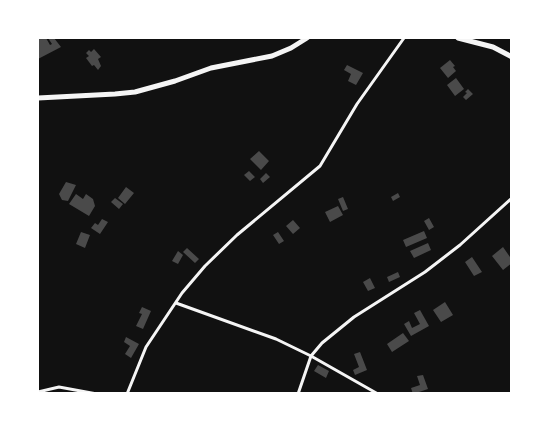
<svg xmlns="http://www.w3.org/2000/svg" width="549" height="431" viewBox="0 0 549 431" font-family="'Open Sans',sans-serif">
  <style>
    .building { fill: #4a4a4a }
    .lines { fill: none; stroke-linecap: round; stroke-linejoin: round }
    .minor { stroke: #f5f5f5; stroke-width: 3 }
    .trunk { stroke: #f5f5f5; stroke-width: 5 }
  </style>
  <rect width="100%" height="100%" fill="#111"/>
  <path class="building" d="M38,38h8l4,7 2,-1 -4,-6h6l7,9 -23,12z
    M94,49l7,8 -3,2 3,7 -3,4 -4,-5 -2,1 -6,-8 3,-2 -3,-3 3,-3 2,2z
    M450,60l5,6 -2,1 3,4 -8,7 -8,-10z
    M347,65l16,8 -7,12 -8,-4 3,-7 -7,-4z
    M456,78l8,11 -9,7 -8,-11z
    M468,89l5,5 -7,6 -3,-3 4,-4 -2,-1z
    M259,151l10,10 -8,9 -11,-11z
    M249,171l6,6 -5,4 -6,-6z
    M266,173l4,4 -7,6 -3,-4z
    M66,182l10,3 -8,16 -6,-1 -3,-6z
    M126,187l8,6 -9,11 -7,-6z
    M398,193l2,4 -7,4 -2,-4z
    M76,194l7,5 3,-5 7,5 2,7 -6,10 -20,-12z
    M343,197l5,12 -5,2 -5,-12z
    M115,198l8,6 -4,5 -8,-7z
    M338,206l5,9 -13,7 -5,-10z
    M429,218l5,9 -5,3 -5,-9z
    M102,219l6,3 -8,12 -9,-6 4,-5 3,2z
    M293,220l7,8 -7,6 -7,-8z
    M424,231l3,7 -21,9 -3,-7z
    M81,232l9,3 -5,13 -9,-4z
    M278,232l6,9 -5,3 -6,-9z
    M428,243l3,7 -17,8 -4,-7z
    M503,247l7,10 2,-1v7l-9,7 -11,-14z
    M187,248l12,11 -4,4 -12,-11z
    M178,251l5,4 -5,9 -6,-3z
    M472,257l10,15 -8,4 -9,-14z
    M398,272l2,5 -11,5 -2,-5z
    M370,278l5,10 -7,3 -5,-9z
    M445,302l8,13 -12,7 -8,-12z
    M142,307l9,4 -8,18 -7,-3 6,-12 -3,-1z
    M420,310l9,16 -18,10 -7,-12 5,-3 3,7 8,-4 -6,-11z
    M403,333l6,8 -17,11 -5,-8z
    M126,337l13,7 -8,14 -6,-4 5,-8 -6,-4z
    M360,352l7,18 -12,5 -2,-5 6,-3 -5,-13z
    M318,365l11,6 -3,7 -12,-7z
    M423,375l5,14 -15,5 -2,-6 9,-3 -3,-9z"/>
  <g class="lines">
    <path class="minor" d="M176,303l100,36 35,17 67,38
      M38,392l21,-5 38,7
      M127,394l19,-47 36,-54 23,-27 32,-31 83,-69 37,-62 47,-66
      M298,394l13,-38 11,-13 32,-26 71,-45 35,-27 52,-47"/>
    <path class="trunk" d="M458,38l35,9 19,10
      M38,98l77,-4 20,-2 40,-11 36,-13 61,-12 19,-8 16,-10"/>
  </g>
  <rect width="549" height="431" fill="none" stroke="#ffffff" stroke-width="78"/>
</svg>
